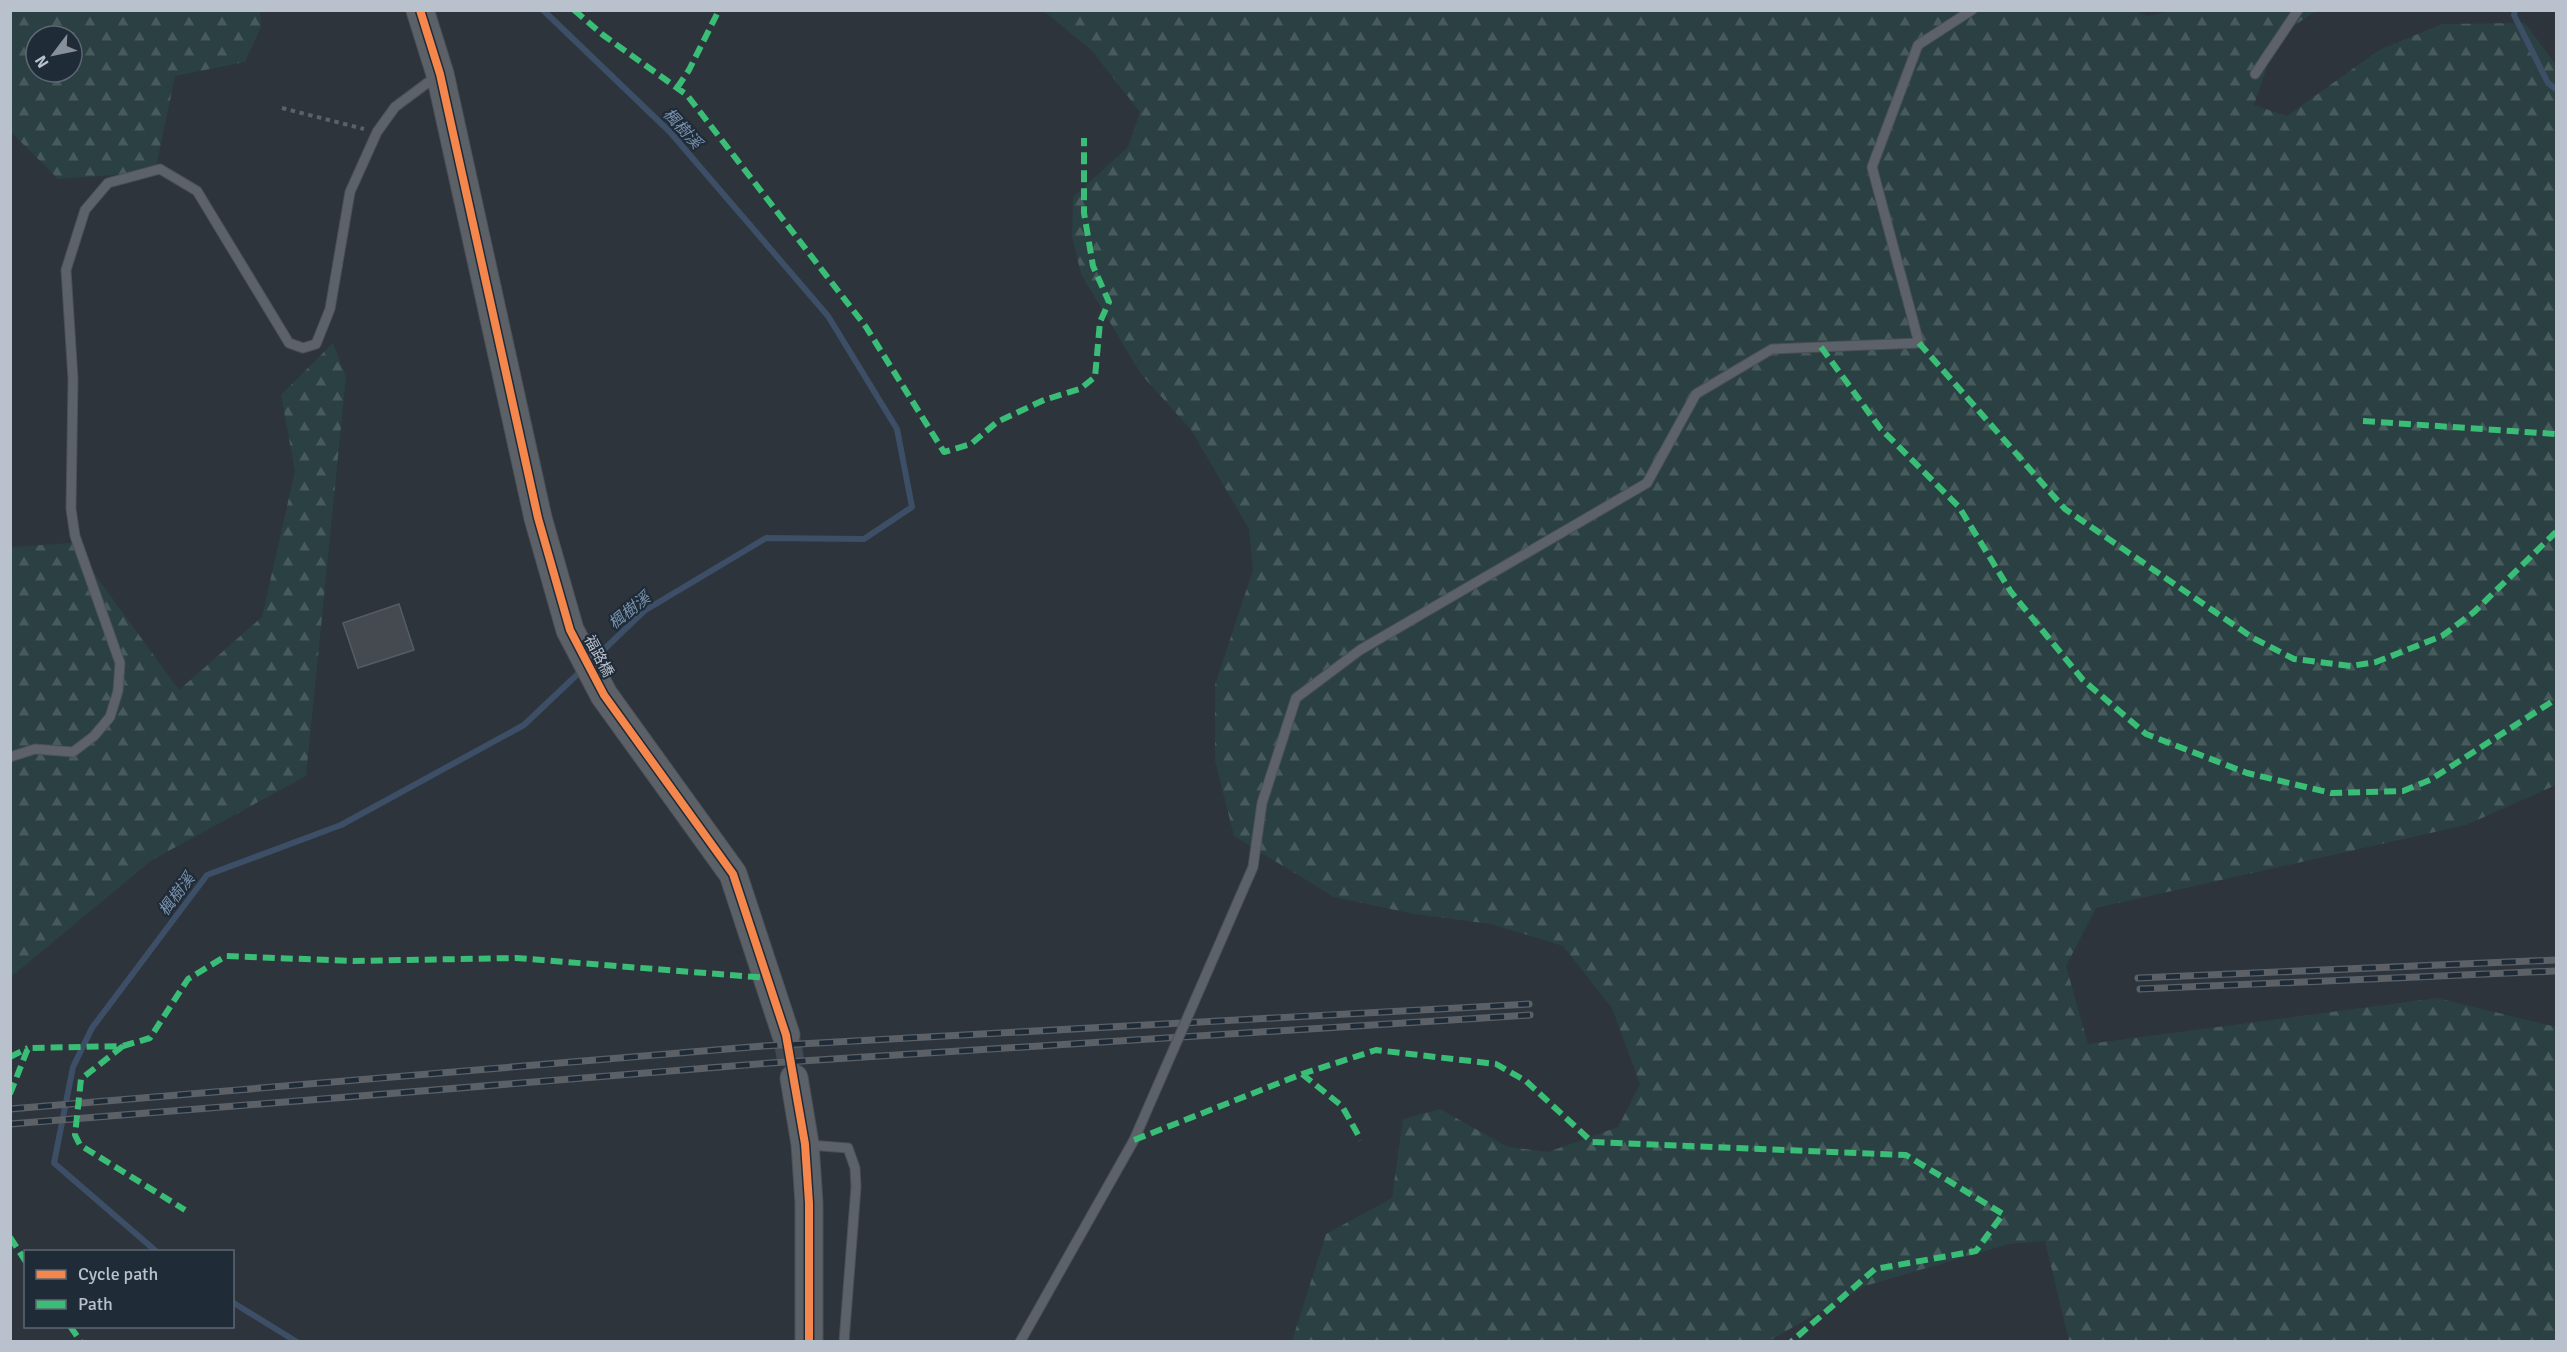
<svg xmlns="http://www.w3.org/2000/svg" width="2567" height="1352" viewBox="0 0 2567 1352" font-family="Signika,'Noto Sans TC',sans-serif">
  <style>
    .forest { fill: url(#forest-firs); fill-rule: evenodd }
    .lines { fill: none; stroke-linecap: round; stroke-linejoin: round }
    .stream { stroke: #3c4f67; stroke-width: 6 }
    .building { fill: #444a50; stroke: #555c63; stroke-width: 1.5 }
    .secondary-tunnel { stroke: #424952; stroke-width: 27; stroke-dasharray: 27 14; stroke-linecap: butt }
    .lane-casing { stroke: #4b5056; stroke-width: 11 }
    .secondary-casing { stroke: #4b5056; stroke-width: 29 }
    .path { stroke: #5b6166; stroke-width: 4; stroke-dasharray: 4.5 4.5; stroke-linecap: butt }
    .lane { stroke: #5d626a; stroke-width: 9 }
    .secondary { stroke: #5c6168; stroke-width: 27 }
    .rail-casing { stroke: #5c6168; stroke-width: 7 }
    .rail { stroke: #202b38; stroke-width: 4.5; stroke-dasharray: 14; stroke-linecap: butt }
    .lane-bridge-casing { stroke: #4b5056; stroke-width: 11; stroke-linecap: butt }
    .lane-bridge { stroke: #5d626a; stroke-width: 9 }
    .quiet { stroke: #3abd76; stroke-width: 6; stroke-dasharray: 12 6; stroke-linecap: butt }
    .cycleway-casing { stroke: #202b38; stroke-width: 11 }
    .cycleway { stroke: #f5874c; stroke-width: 8 }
    .labels { text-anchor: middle; stroke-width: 4.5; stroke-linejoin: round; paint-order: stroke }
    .street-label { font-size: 15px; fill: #b8c1cc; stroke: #202b38 }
    .water-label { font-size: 16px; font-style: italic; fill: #7993ae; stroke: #202b38 }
  </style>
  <defs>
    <pattern id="forest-firs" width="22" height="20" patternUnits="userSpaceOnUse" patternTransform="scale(1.5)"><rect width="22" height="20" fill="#2a4042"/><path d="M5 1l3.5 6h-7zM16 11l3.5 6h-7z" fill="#475a5c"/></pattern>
  </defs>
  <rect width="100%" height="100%" fill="#2d343c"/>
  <path class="forest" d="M2134,10l14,6 28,-6 140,1 -39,26 -23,68 33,11 92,-66 63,-26 83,-1 31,42v720l-90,40 -370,83 -30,58 22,78 349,-46 119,29v314h-487l-24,-100 -36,3 -144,42 -96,55h-477l34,-107 66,-36 11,-79 37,-10 68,38 40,5 70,-25 22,-43 -28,-76 -49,-62 -72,-22 -77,-10 -80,-17 -100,-61 -19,-76v-75l38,-115 -4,-41 -57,-98 -51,-57 -60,-100 -9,-38 1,-39 55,-50 12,-35 -48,-61 -48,-40z
    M10,11h250l1,16 -16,35 -70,14 -20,96 -97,7 -47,-47zM36,36h36v36h-36z
    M333,343l13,34 -40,399 -154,84 -141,117v-430l61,-4 107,147 83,-73 33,-146 -14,-76z"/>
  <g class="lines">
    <path class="stream" d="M543,10l127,122 158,184 69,113 15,78 -48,32 -98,-1 -122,73 -51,49
      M2515,10l-1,5 34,68 8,6
      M157,1252l-103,-89 19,-96 19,-39 115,-153 134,-50 183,-100 59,-56
      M232,1302l65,40"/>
  </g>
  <path class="building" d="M399,604l15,46 -56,18 -15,-45z"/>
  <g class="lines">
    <path class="secondary-tunnel" d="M786,1035l8,43"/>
    <g class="lane-casing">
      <path id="lane" d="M2255,74l43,-64
        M10,757l25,-8 38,3 21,-16 16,-19 8,-26 2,-28 -45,-127 -4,-27 2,-130 -7,-109 19,-60 23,-27 52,-14 37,22 92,152 14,5 13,-4 14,-35 20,-117 27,-60 18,-25 43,-32
        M1253,867l9,-64 34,-105 64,-48 287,-167 49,-89 76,-45 147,-6 -47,-176 46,-122 54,-35
        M809,1145l39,3 7,20 1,19 -12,155
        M1020,1342l114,-202"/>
    </g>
    <g class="secondary-casing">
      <path id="secondary" d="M420,10l20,64 98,444 32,112 34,65 129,179 53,161
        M794,1078l11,66 4,59v139"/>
    </g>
    <path class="path" d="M282,108l82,21"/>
    <use href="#lane" class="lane"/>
    <use href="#secondary" class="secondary"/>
    <g class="rail-casing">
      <path id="rail" d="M2138,978l418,-18
        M2140,989l416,-18
        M10,1109l753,-63 766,-42
        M10,1124l760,-61 760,-48"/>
    </g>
    <use href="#rail" class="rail"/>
    <g class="lane-bridge-casing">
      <path id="lane-bridge" d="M1134,1140l119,-273"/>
    </g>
    <use href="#lane-bridge" class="lane-bridge"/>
    <path class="quiet" d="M574,10l29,25 84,60 179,232 78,125 27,-8 26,-22 47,-22 36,-11 15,-12 5,-55 9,-20 -16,-36 -9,-53v-75
      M677,88l12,-18 30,-60
      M1919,343l146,166 188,129 41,21 57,7 25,-4 66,-26 32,-24 82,-80
      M1821,347l59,81 79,79 52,85 72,88 63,54 101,39 84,20 72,-2 27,-11 126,-81
      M2363,421l193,13
      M123,1046l-42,33 -6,56 5,10 105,65
      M10,1057l18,-9
      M1302,1074l40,32 19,34
      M10,1094l18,-46 95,-2 27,-8 38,-59 38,-23 127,5 163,-3 252,20
      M1134,1140l168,-66 74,-24 120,14 30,17 66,61 314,13 97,59 -27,37 -101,18 -84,73
      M10,1237l16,25
      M70,1326l11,16"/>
    <g class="cycleway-casing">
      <path id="cycleway" d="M420,10l20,64 98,444 32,112 34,65 129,179 53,161 19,109 4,59v139"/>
    </g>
    <use href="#cycleway" class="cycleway"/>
  </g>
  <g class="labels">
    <g class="street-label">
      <text transform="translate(599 656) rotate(62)" y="5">福路橋</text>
    </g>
    <g class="water-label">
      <text transform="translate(683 128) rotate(47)" y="6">楓樹溪</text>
      <text transform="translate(629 610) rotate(-39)" y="6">楓樹溪</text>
      <text transform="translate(176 894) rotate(-53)" y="6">楓樹溪</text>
    </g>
  </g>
  <rect width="2567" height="1352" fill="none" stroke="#b8c1cc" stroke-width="24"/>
  <rect x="24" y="1250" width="210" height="78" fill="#202b38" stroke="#5d6773" stroke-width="1.5"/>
  <rect x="36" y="1270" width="30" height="9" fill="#f5874c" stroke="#5d6773" stroke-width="1.5"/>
  <text x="78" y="1280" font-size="18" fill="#b8c1cc">Cycle path</text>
  <rect x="36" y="1300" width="30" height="9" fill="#3abd76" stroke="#5d6773" stroke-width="1.5"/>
  <text x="78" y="1310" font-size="18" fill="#b8c1cc">Path</text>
  <g transform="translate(54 54) rotate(238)"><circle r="28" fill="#202b38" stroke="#5d6773" stroke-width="1.5"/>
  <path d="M0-4.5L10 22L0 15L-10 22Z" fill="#87909a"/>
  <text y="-9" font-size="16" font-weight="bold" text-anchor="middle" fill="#b8c1cc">N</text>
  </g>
</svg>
